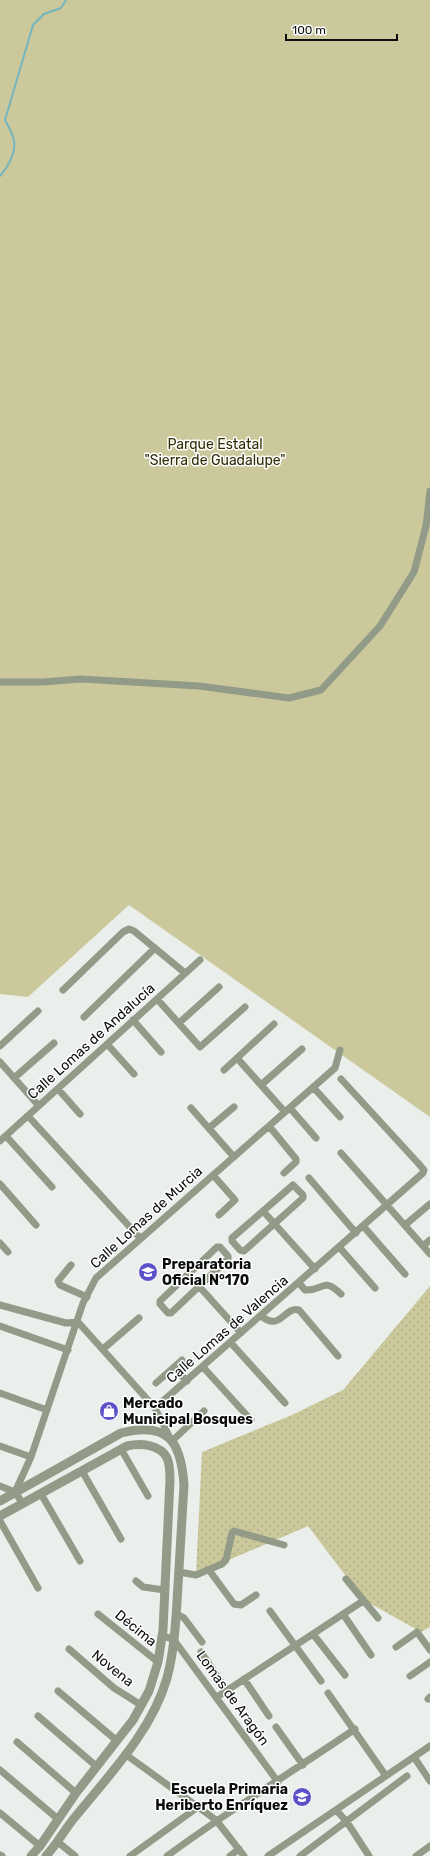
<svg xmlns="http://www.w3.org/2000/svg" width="430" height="1856" viewBox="0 0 430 1856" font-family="Rubik,sans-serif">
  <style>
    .grass { fill: url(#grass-dots) }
    .park { fill: #cbc89c }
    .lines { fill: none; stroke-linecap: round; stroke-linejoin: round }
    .stream { stroke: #75b5bd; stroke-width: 2 }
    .minor { stroke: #919b88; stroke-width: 7 }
    .tertiary { stroke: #919b88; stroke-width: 9 }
    .labels { text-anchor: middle; stroke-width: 3; stroke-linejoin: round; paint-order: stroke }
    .park-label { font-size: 14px; fill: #302d04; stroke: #fff }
    .street-label { font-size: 14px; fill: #0b0c0c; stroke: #fff }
    .poi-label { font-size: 14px; font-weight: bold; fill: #0b0c0c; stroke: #fff; text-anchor: start }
  </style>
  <defs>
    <pattern id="grass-dots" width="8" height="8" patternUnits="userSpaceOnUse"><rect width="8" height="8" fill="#cbc89c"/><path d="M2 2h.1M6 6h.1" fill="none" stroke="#adab85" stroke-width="1.8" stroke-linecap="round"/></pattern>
  </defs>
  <rect width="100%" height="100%" fill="#ebefec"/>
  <path class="grass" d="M430,1286v341l-9,5 -57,-32 -56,-74 -112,48 6,-122 90,-37 51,-25z"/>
  <path class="park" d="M0,0h430v1117l-301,-212 -101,92 -28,-3z"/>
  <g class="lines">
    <path class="stream" d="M0,176c8,-9 16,-23 14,-35 -1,-7 -6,-15 -9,-21l28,-95 11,-11 17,-6 5,-8"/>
    <path class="minor" d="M0,682h43l38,-3 118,7 90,12 32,-8 59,-64 34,-54 12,-46 4,-35
      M63,990l60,-58 6,-3 5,2 51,42
      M157,999l43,48 45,-40
      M84,1017l71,-69
      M133,1020l28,32
      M179,1023l40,-36
      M107,1044l27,30
      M0,1046l38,-35
      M237,1058l48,54
      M0,1062l39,44
      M224,1070l50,-46
      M14,1078l40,-35
      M261,1085l41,-36
      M313,1087l27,30
      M58,1089l22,25
      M191,1108l43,49
      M290,1108l26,30
      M28,1116l112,122
      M269,1126l27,33v3l-12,11
      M209,1128l25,-21
      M6,1136l46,51
      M0,1141l200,-181
      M341,1153l89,101
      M213,1175l22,25 -16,15
      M309,1178l47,55
      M0,1184l36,41
      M293,1185l10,10v3l-59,53 -4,-1 -8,-9v-3z
      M263,1211l52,58
      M405,1225l25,-21
      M364,1227l41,47
      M0,1243l8,9
      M423,1246l7,-6
      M217,1247h3l8,9v3l-57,54h-3l-8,-9v-3z
      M340,1248l35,40
      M71,1265l-13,16 2,4 27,12
      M188,1274l53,59
      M299,1283l6,7c20,1 17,-14 36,4
      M0,1305l66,18 12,-1 77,86 15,30
      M261,1316c20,16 23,-10 38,-6l39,46
      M0,1326l68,24
      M231,1343l54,60
      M103,1349l36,-31
      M203,1367l48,53
      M174,1368l13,13
      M156,1383l26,-23
      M0,1393l47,17
      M155,1408l268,-235 1,-3 -6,-7 -77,-84
      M172,1441l32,-30
      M0,1446l31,11
      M121,1449l27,47
      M82,1471l39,68
      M0,1486l15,6 8,12
      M15,1492l16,-35 52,-154 13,-25 239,-210 5,-18
      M41,1494l39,67
      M0,1521l38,67
      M209,1570l25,34 7,1 15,-10
      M179,1572l17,3 26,-11 4,-4 6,-27 2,-2 50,14
      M346,1579l32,39
      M136,1581l7,6 22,3
      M270,1611l51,70
      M98,1614l60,48
      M176,1614l8,4 18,24
      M343,1614l28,41
      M313,1634l32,41
      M162,1635l12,5 104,142
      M396,1647l21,-15 13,18
      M69,1649l45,39 27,17
      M201,1652l26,39
      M410,1676l20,-14
      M244,1679l25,37
      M58,1691l58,49
      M328,1693l58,83
      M217,1697l146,-96
      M428,1699l2,-2
      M38,1716l58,50
      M276,1727l27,38
      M17,1742l59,51
      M125,1754l91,66 28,36
      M414,1757l16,24
      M0,1770l58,49
      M337,1811l10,11 22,34
      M0,1813l40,33
      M58,1842l17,14
      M0,1855l2,1
      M130,1856l68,-49
      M167,1856c61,-45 125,-84 188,-127
      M230,1856l9,-7
      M268,1856l162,-110
      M300,1856l107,-80
      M416,1856l14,-10"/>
    <path class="tertiary" d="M0,1501l121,-68c47,-12 60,8 63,52 -2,33 -4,67 -6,100 -2,32 -3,63 -11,93 -15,53 -58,97 -92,139 -10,12 -18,27 -29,39
      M0,1516l127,-70c13,-3 33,-2 40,12 3,6 3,15 3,22l-7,150 -5,32 -9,29 -16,29 -57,73 -36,53 -9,10"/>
  </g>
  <defs>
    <g id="school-disc" transform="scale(1)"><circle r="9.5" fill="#5b51c9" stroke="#fff"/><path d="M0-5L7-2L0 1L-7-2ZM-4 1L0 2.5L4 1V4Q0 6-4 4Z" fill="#fff"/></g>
    <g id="shop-disc" transform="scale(1)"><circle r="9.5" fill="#5b51c9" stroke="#fff"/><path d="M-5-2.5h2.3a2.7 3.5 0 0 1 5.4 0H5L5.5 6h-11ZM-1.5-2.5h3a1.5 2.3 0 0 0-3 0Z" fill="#fff"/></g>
  </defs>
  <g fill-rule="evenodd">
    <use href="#school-disc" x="148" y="1272"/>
    <use href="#shop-disc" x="109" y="1411"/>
    <use href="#school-disc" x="302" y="1797"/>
  </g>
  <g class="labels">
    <g class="park-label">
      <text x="215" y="449">Parque Estatal<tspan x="215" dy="16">"Sierra de Guadalupe"</tspan></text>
    </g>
    <g class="street-label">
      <text transform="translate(91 1041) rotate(-42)" y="5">Calle Lomas de Andalucía</text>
      <text transform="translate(146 1217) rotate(-42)" y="5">Calle Lomas de Murcia</text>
      <text transform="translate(227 1329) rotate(-41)" y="5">Calle Lomas de Valencia</text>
      <text transform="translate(136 1628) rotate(39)" y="5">Décima</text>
      <text transform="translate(113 1668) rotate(39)" y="5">Novena</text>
      <text transform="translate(233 1698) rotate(54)" y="5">Lomas de Aragón</text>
    </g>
    <g class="poi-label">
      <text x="162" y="1269">Preparatoria<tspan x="162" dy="16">Oficial N°170</tspan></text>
      <text x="123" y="1408">Mercado<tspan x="123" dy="16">Municipal Bosques</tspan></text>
      <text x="288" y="1794" text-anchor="end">Escuela Primaria<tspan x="288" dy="16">Heriberto Enríquez</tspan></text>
    </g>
  </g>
  <path d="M286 34v6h111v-6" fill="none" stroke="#0b0c0c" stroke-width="2"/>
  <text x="292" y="34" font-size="12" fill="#0b0c0c" stroke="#ffffff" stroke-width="3" paint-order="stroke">100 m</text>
</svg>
